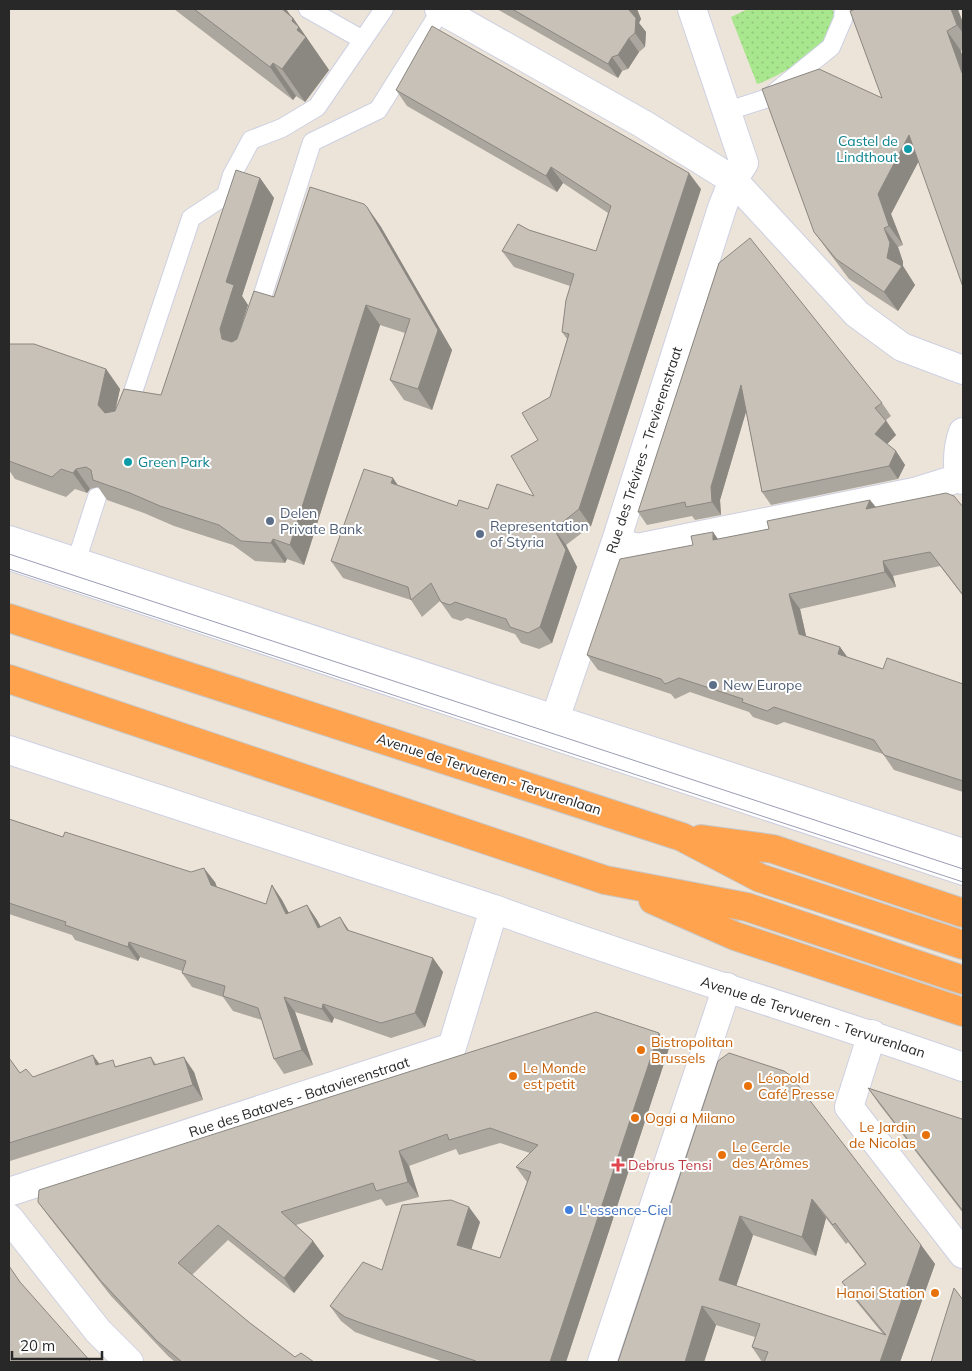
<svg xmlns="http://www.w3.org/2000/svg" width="972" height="1371" viewBox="0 0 972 1371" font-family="Mulish,sans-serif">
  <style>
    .park { fill: url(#park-dots) }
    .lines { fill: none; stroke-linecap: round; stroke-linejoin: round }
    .lane-casing { stroke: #cdd0e2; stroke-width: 20 }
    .street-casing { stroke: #cdd0e2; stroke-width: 30 }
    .highway-casing { stroke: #c7c7c7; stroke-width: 30 }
    .lane { stroke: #fff; stroke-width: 18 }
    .street { stroke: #fff; stroke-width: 28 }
    .highway { stroke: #ffa34f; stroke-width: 28 }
    .tram { stroke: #9b9db4; stroke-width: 1 }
    .wall { fill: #aba69e; fill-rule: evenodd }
    .shaded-wall { fill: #8b8781 }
    .building { fill: #c7c1b8; stroke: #8b8781; fill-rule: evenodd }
    .culture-dot { fill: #0f9aa8; stroke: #fff; stroke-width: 2 }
    .service-dot { fill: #5c6f8a; stroke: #fff; stroke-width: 2 }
    .food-dot { fill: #e8710a; stroke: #fff; stroke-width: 2 }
    .health-dot { fill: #e0444e; stroke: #fff; stroke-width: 2 }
    .shop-dot { fill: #3f7fe0; stroke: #fff; stroke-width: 2 }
    .labels { text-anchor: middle; stroke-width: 4; stroke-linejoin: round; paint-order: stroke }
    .culture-label { font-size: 14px; fill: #0d838f; stroke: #fff; text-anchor: end }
    .street-label { font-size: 14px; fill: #282828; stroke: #fff }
    .service-label { font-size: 14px; fill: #4e5e75; stroke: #fff; text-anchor: start }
    .food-label { font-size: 14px; fill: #c56008; stroke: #fff; text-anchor: start }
    .health-label { font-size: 14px; fill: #be3a42; stroke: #fff; text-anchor: start }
    .shop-label { font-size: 14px; fill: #366cbe; stroke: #fff; text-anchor: start }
  </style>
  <defs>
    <pattern id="park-dots" width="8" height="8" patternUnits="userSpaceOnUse" patternTransform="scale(1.25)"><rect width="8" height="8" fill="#a9e78f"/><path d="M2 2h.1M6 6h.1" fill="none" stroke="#91c67b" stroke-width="1.8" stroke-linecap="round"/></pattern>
  </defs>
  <rect width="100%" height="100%" fill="#ece4d8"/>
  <path class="park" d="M748,9h85c3,11 -1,27 -10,35 -15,14 -47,34 -66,40l-26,-67z"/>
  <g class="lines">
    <g class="lane-casing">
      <path id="lane" d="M308,9l55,31
        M728,111l40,-13 63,-51 12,-28 1,-10
        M256,316l56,-174 66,-32 63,-100
        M126,413l65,-195 35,-23 6,-20 19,-35 31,-12 35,-21 67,-98
        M9,561l954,315
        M76,562l21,-65"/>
    </g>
    <g class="street-casing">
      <path id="street" d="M439,9l204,115 90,56 124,134 45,33 61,23
        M963,432c-6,16 -6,30 -4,46l4,2
        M9,540l954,313
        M616,541l21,7 277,-56 45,-14
        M555,719l61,-178 106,-333 11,-28 11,-17 -52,-154
        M9,750l485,159c155,57 314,103 469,158
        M872,1034l-23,73 114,147
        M9,1192l443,-145 42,-138
        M9,1218l89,113 31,31
        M602,1362l125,-375"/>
    </g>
    <g class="highway-casing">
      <path id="highway" d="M9,618l673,219 78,41 203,67
        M9,679l596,201 142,27 216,73
        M701,839l72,10 190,64
        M653,900l82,36 228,76"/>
    </g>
    <use href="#lane" class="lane"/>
    <use href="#street" class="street"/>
    <use href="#highway" class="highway"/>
    <path class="tram" d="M9,554l954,315
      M9,569l954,313"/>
  </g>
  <path class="wall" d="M174,9h112l4,6 3,3 36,52 -24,32 -9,-6 -3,4z
    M497,9h140l4,10 -2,4 7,9 -1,15 -6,5 -11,17 -6,2 -4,7z
    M856,9h102l5,14v26l-2,2 -43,111 -27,52 12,31 -5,2 5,15v4l12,19 -17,26 -49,-32 -21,-28 -14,-19 68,-134z
    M396,90l305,99 -110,337 -25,19 11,22 -25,76 -13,6 -18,-6 -6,-9 -48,-16 -6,3 -9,-3 -12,-17 -18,16 -11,-17 -68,-22 -12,-17 67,-76 59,21 31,3 46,-13 4,-56 29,-101 -5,-7 8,-46 -56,-19 -12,-16 27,-21 67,21 12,-38 -45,-30 -6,9 -150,-86z
    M260,178l14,20 -32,98 6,9 -11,35 37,-43 93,-90 14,20 71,123 -20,60 -28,-10 -14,-20 15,-47 -25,-8 -76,240 -17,-6 -2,4 -30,-2 -22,-16 -59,-19 -30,-13 -37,-13 -9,-13 -8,2 -3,4 -12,-4 -9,8 -51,-18 -6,-9v-126l97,25 14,20 -5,22 46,-16z
    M719,263l163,140 9,13 -5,4 10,15 -9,9 9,7 9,14 -7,14 -127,26 -9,-13 -16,-80 -26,88 1,15 -26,5 -3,-4 -45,9 -9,-13z
    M870,500l6,7h87v89l-23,-30 -47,10 3,11 -96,22 6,27 34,11 7,10 36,12 80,15v108l-69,-22 -11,-16 -99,-32 -7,3 -24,-8 -4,-5 -59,-20 -15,7 -4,-5 -73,-24 -11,-15 106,-110 20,-13 5,7 51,-10z
    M9,819l54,18 152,45 2,5 49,17 6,-19 10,15 7,13 18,-8 10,15 4,7 29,4 93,41 -18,55 -34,11 -57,-20 -2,5 -37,-11 18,53 -29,9 -10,-15 -12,-39 -29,-9 -10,-14 -31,-10 -10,-14v-2l-42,-14 -2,4 -63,-21 -3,-5 -63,-21z
    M669,1048l-103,314h-122l-70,-23 -19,-7 -14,-11 -11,-15 52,-36 98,-48 -9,27 29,9 27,-76 -11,-15 14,-14 -30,-10 -41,12 -3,-6 -47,17 10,31 -33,9 -5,-7 -85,26 17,16 11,15 -30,37 -66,-53 -36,35 58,48 45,34 19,5h-139l-7,-6 -57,-60 -62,-79 -11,-15z
    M151,1057l5,7 38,8 9,28 -193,61 -1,-2v-101l11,15 13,4 67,-13 17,2z
    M718,1061l203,184 14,19 -35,98h-138l-10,-15 3,-10 -39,-12 -12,37h-86zM826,1218l20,26 2,-2 17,22 -23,18 14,19 27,33 -147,-48 17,-51 63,21z
    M868,1088l95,33v92l-84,-109z"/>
  <path class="shaded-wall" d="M277,9h9l7,10v-1l36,52 -24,32 -23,-33z
    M630,9h7l4,10 -2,4 7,9 -1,15 -10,-14 -6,-23z
    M951,9h7v1l5,13v10l-6,-8z
    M947,31l14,20 2,7v18l-1,-3z
    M629,38l10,14 -11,17 -10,-14z
    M612,57l10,14 -4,7 -10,-14z
    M273,63l23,33 -3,4 -23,-33z
    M909,135l13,20 -31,59 12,31 -14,-19 -11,-32z
    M551,167l12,16 -6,9 -11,-16z
    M689,173l12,16 -110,337 -12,-17z
    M260,178l14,20 -32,98 6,9 -14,44 -12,-10 -2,-10 6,-47z
    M367,207l14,20 71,123 -20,60 -14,-21 20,-59z
    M884,228l14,19 5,15v4l12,19 -17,26 -14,-19 3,-34z
    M366,305l14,20 -76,240 -14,-20z
    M106,369l14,20 -8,36 -14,-20z
    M741,385l9,13 -30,102 1,15 -9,-13 -1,-15z
    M886,421l10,14 -12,12 -9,-13z
    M896,451l9,14 -7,14 -9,-13z
    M76,469l14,20 -3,4 -14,-20z
    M393,478l11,16 -13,-11z
    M870,500l11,15 -15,-6z
    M554,529l12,16 11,22 -25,76 -12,-16z
    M713,532l10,15 -10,-7z
    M273,539l14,20 -2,4 -14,-20z
    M883,561l10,15 3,11 -11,-15z
    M789,594l11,15 9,40 -10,-15z
    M840,647l11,15 -13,-8z
    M204,868l11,14 6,18 -10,-15z
    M272,885l10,15 15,29 -11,-15z
    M307,905l10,15 12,23 -11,-15z
    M340,917l10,15 -3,-2z
    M129,942l11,15 -2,4 -10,-14z
    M433,958l10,14 -18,55 -10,-14z
    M284,997l11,15 18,53 -11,-15z
    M323,1004l11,14 -2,5 -10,-14z
    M659,1033l10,15 -103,314h-16z
    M93,1055l11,15 -8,-5z
    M184,1057l10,15 9,28 -10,-15z
    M399,1151l10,15 10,31 -11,-15z
    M812,1199l14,19 -10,38 -14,-19z
    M469,1207l11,15 -12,38 -11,-15z
    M740,1216l13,19 -21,64 -13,-19z
    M313,1241l11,15 -30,37 -10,-15z
    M921,1245l14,19 -35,98h-20z
    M702,1306l14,19 -12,37h-19z"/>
  <path class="building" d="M194,9h88l11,9 -1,3 7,6 -2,3 9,7 -24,32 -9,-6 -3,4z
    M512,9h118l-1,1 7,8 -1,15 -6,5 -11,17 -6,2 -4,7z
    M856,9h95l6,16 -10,6 15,42h1v214l-54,-152 -31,59 11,32 -5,2 6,15 -3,15 15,8 -18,26 -48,-33 -22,-27 -52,-143 57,-20 63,29 -32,-87z
    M432,26l257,147 -110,336 -25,20 12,21 -26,77 -12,6 -18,-6 -4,-8 -51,-17 -5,3 -9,-3 -10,-19 -20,17 -3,-13 -77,-26 33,-92 29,9 -2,5 66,23 2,-6 29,9 9,-25 37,12 -23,-40 27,-16 -16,-27 28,-16 19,-63 -7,-2 4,-32 8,-26 -72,-23 16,-27 11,6 67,21 15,-45 -60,-39 -5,9 -150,-86z
    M236,170l24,8 -34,104 8,3 -14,44 2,10 10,3 5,-3 17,-48 20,6 36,-110 54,17 3,3 71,123 -20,59 -28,-9 20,-61 -44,-14 -76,240 -17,-6 -2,4 -30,-2 -22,-16 -59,-19 -30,-13 -37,-13 -2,-10 -5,-3 -10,2 -3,4 -12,-4 -9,8 -43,-16v-117h25l72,25 -8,36 7,8 10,-2 9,-22 37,6z
    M750,238l132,165 -7,5 11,13 -11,13 21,17 -7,15 -127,26 -21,-107 -30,102 1,15 -26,5 -1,-5 -47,10 81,-249z
    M946,493l8,3 9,11v88l-33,-43 -47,9 2,11 -96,22 10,40 41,13 -2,7 45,15 4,-11 76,26v97l-79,-26 -10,-15 -100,-33 -7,4 -25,-9 1,-3 -64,-21 -14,6 -4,-5 -74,-24 33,-96 73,-14 -2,-9 22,-4v8l56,-11 -2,-8 103,-21 -4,9z
    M9,819l54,18 2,-5 126,40 13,-4 7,17 55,19 6,-19 14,29 21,-9 11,23 22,-11 7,13 86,28 -18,55 -34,10 -58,-19 -1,5 -38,-12 18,53 -28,9 -16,-51 -35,-12 2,-10 -43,-13 4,-12 -57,-19 -1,5 -63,-22 1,-3 -57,-19z
    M596,1012l63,21 -109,329h-74v-1l-112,-37 -19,-7 -15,-11 33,-44 19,8 20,-65 49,-5 18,7 -12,38 43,13 31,-86 -15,-5 22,-22 -48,-17 -41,12 -2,-6 -48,17 9,31 -32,9 -3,-8 -92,29 32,29 -29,37 -66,-53 -40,38 72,60 45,34 6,-4 13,9h-132l-25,-21 -56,-60 -63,-79 1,-12z
    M729,1053l55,18 7,5 130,169 -41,117h-116l4,-10 -16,-5 8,-23 -58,-18 -17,56h-67l100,-301zM812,1199l21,26 2,-2 31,41 -24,18 44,53 -167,-55 21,-64 62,21z
    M93,1055l3,10 17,-5 2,7 36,-10 3,8 30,-8 9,28 -184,58v-85l11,15 6,-4 7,8z
    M868,1088l94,31 1,3v89z
    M9,1266l11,16 71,80h-82z
    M954,1288l9,12v62h-32z"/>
  <g class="culture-dot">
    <circle cx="908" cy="149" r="5"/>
    <circle cx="128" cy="462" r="5"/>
  </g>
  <g class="service-dot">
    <circle cx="270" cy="521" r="5"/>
    <circle cx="480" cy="534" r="5"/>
    <circle cx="713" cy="685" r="5"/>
  </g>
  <g class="food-dot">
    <circle cx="641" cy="1050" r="5"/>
    <circle cx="513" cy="1076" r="5"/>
    <circle cx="748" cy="1086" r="5"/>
    <circle cx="635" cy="1118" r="5"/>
    <circle cx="926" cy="1135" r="5"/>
    <circle cx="722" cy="1155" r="5"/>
    <circle cx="935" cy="1293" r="5"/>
  </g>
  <path class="health-dot" d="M615.5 1157.5h5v5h5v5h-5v5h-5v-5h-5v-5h5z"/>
  <circle class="shop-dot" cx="569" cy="1210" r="5"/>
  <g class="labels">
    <g class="culture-label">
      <text x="898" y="146">Castel de<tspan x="898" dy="16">Lindthout</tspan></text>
      <text x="138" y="467" text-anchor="start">Green Park</text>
    </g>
    <g class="street-label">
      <text transform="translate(644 450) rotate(-72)" y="5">Rue des Trévires - Trevierenstraat</text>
      <text transform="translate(489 774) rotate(18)" y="5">Avenue de Tervueren - Tervurenlaan</text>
      <text transform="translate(813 1017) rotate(18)" y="5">Avenue de Tervueren - Tervurenlaan</text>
      <text transform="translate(299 1097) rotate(-18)" y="5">Rue des Bataves - Batavierenstraat</text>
    </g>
    <g class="service-label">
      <text x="280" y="518">Delen<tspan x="280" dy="16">Private Bank</tspan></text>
      <text x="490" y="531">Representation<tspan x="490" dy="16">of Styria</tspan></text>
      <text x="723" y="690">New Europe</text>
    </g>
    <g class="food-label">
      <text x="651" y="1047">Bistropolitan<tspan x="651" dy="16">Brussels</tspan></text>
      <text x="523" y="1073">Le Monde<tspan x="523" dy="16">est petit</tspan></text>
      <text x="758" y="1083">Léopold<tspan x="758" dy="16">Café Presse</tspan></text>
      <text x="645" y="1123">Oggi a Milano</text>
      <text x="916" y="1132" text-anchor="end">Le Jardin<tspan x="916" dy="16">de Nicolas</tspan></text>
      <text x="732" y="1152">Le Cercle<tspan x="732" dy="16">des Arômes</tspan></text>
      <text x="925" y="1298" text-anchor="end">Hanoi Station</text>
    </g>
    <g class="health-label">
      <text x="628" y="1170">Debrus Tensi</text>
    </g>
    <g class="shop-label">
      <text x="579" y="1215">L'essence-Ciel</text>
    </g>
  </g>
  <rect width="972" height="1371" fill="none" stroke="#282828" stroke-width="20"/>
  <path d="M12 1351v8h90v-8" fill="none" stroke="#282828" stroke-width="2.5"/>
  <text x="20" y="1351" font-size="15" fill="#282828" stroke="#ffffff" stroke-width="4" paint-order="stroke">20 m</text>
</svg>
